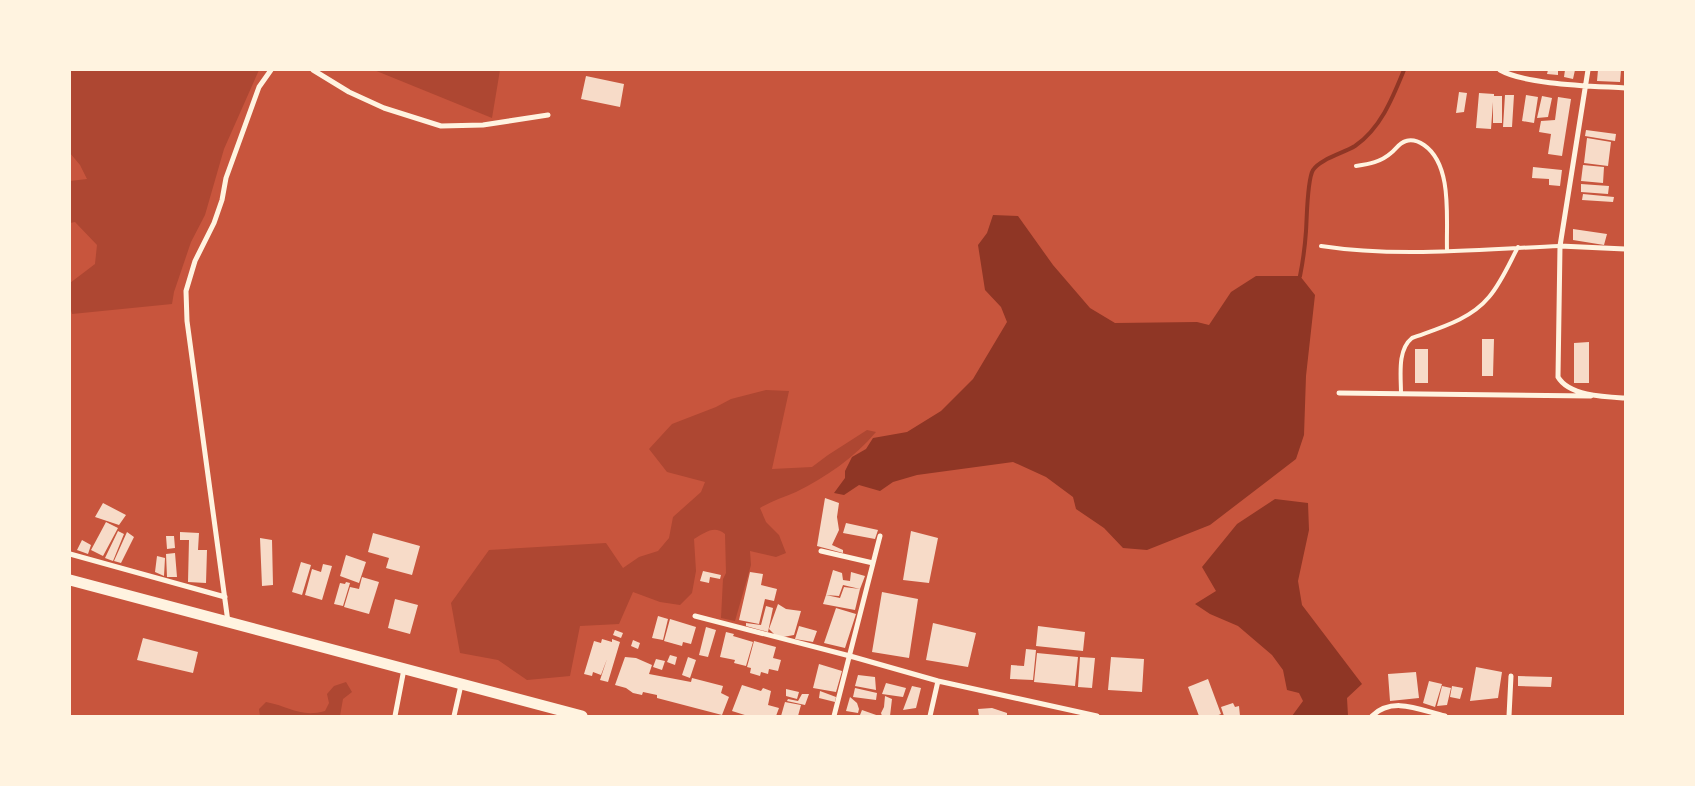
<svg xmlns="http://www.w3.org/2000/svg" width="1695" height="786" viewBox="0 0 1695 786" font-family="'PT Sans Narrow',sans-serif">
  <style>
    .green { fill: #ae4732 }
    .water { fill: #8f3625 }
    .lines { fill: none; stroke-linecap: round; stroke-linejoin: round }
    .stream { stroke: #8f3625; stroke-width: 4 }
    .building { fill: #f7dbc8 }
    .service { stroke: #fff3e0; stroke-width: 4 }
    .minor { stroke: #fff3e0; stroke-width: 5 }
    .primary { stroke: #fff3e0; stroke-width: 11 }
  </style>
  <rect width="100%" height="100%" fill="#c8553d"/>
  <path class="green" d="M70,70h189l-35,79 -19,66 -14,27 -17,50 -2,12 -100,10 -2,-7v-24l25,-19 2,-19 -22,-23 -5,1v-42l17,-2 -7,-14 -10,-12z
    M374,70h126l-8,48z
    M766,390l23,1 -17,78 40,-2 16,-12 39,-25 9,2c-22,26 -50,45 -80,60 -12,5 -24,9 -36,16l6,14 13,13 7,18 -10,4 -26,-6 1,14 -16,56 -14,-3 2,-39 3,-6 -1,-39c-11,-9 -19,-2 -31,5l2,32 -4,22 -12,12 -20,-3 -27,-10 -14,32 -39,2 -10,50 -43,4 -29,-20 -38,-7 -9,-50 38,-53 117,-7 17,25 16,-11 19,-6 11,-13 4,-21 28,-25 4,-10 -38,-10 -18,-23 23,-25 44,-17 15,-8z
    M346,682l6,10 -9,7 -3,17h-80l-1,-7 7,-7c23,4 34,16 59,9l4,-8 -2,-9 7,-8z"/>
  <path class="water" d="M993,215l25,1 35,49 37,43 25,15 82,-1 12,3 22,-33 25,-16h44l15,19 -9,81 -2,59 -8,24 -86,66 -63,25 -24,-2 -19,-20 -28,-19 -3,-12 -27,-20 -33,-15 -96,13 -24,7 -13,9 -21,-6 -15,10 -10,-2 11,-15v-7l7,-14 14,-8 7,-11 34,-6 34,-21 32,-32 34,-57 -6,-15 -16,-17 -7,-45 9,-12z
    M1275,499l33,4 1,27 -11,51 4,24 60,79 -15,14 1,18h-56l11,-15 -4,-8 -12,-3 -4,-20 -11,-15 -34,-29 -28,-12 -15,-10 21,-13 -14,-24 35,-43z"/>
  <g class="lines">
    <path class="stream" d="M1300,276c3,-15 5,-30 6,-45 1,-14 1,-51 7,-61 7,-11 31,-17 42,-24 26,-18 38,-49 49,-76"/>
  </g>
  <path class="building" d="M1548,70h10v5l-11,-1z
    M1565,70h10l-2,9 -9,-2z
    M1598,70h23l-1,12 -23,-1z
    M586,76l38,8 -4,23 -39,-8z
    M1459,92l8,1 -3,19 -8,1z
    M1479,93l15,1v2h8v27h-9v-21l-2,27 -15,-1z
    M1505,95h9l-2,32h-9z
    M1526,95l12,2 -4,26 -12,-2z
    M1542,96l10,2 -4,19 -11,1z
    M1558,97l13,2 -9,57 -14,-2 3,-20 -12,-2 2,-11 14,-1z
    M1586,130l30,4 -1,7 -30,-5z
    M1587,138l24,4 -3,24 -24,-3z
    M1583,165l21,2 -1,16 -22,-2z
    M1533,167l29,3 -2,16 -11,-1v-6l-17,-1z
    M1581,184l28,2 -1,8 -27,-2z
    M1583,194l31,3 -1,5 -31,-2z
    M1573,229l34,5 -3,11 -31,-5z
    M1482,339h12l-1,37h-11z
    M1589,342v41h-15v-40z
    M1415,349h13v34h-13z
    M825,498l14,5 -2,14 2,13 -7,15 11,5v3l-26,-7z
    M103,503l23,12 -7,10 -24,-8z
    M106,522l12,6 -15,28 -12,-6z
    M846,523l32,7 -3,9 -32,-6z
    M118,531l6,3 -11,27 -8,-3z
    M911,531l27,7 -9,45 -26,-3z
    M127,532l7,5 -13,26 -7,-2z
    M180,532l19,1 -1,17h9l-1,33 -18,-1 1,-42h-9z
    M373,533l47,13 -8,29 -26,-7 3,-10 -21,-6z
    M166,536h8l1,12 -8,1z
    M260,538l12,2 1,45 -11,1z
    M82,540l9,5 -3,9 -11,-4z
    M175,553l2,24h-10l-1,-23z
    M346,555l20,7 -7,21 -19,-7z
    M157,556l8,2 -1,18 -9,-4z
    M301,562l10,3 -9,30 -10,-3z
    M323,564l9,2 -10,34 -17,-5 7,-26 9,3z
    M833,570l9,3 1,7 7,1 1,-9 14,4 -5,13 -17,-4 -4,11 -13,-1z
    M703,571l18,4 -1,4 -10,-2 -1,6 -9,-2z
    M750,572l13,2 -2,11 16,4 -3,12 -9,-2 -6,25 -20,-4z
    M362,577l17,5 -10,32 -25,-7 6,-20 9,2z
    M346,582l4,1 -7,23 -9,-2 6,-21 5,1z
    M844,587l16,2 -5,21 -32,-6 3,-9 14,3z
    M882,592l36,7 -9,59 -37,-6z
    M395,599l23,6 -8,29 -22,-6z
    M778,604l8,5 15,2 -7,24 -11,2 -7,-1 -7,-7z
    M766,606l7,2 -5,24 -22,-6v-3l15,2z
    M836,608l20,6 -11,34 -21,-5z
    M658,616l10,3 -5,21 -11,-2z
    M670,619l26,8 -5,17 -8,-2 -1,4 -18,-5z
    M933,623l43,10 -8,34 -42,-7z
    M799,626l18,5 -4,11 -18,-3z
    M1038,626l47,6 -2,19 -47,-5z
    M706,627l10,3 -8,27 -9,-2z
    M615,630l8,3 -2,5 -8,-3z
    M726,632l8,2 -1,2 20,6 -7,24 -12,-3 1,-3 -15,-3z
    M143,638l55,14 -5,21 -56,-13z
    M602,639l10,3v-3l8,3 -12,40 -8,-2 7,-21 -6,16 -8,-3 -1,4 -8,-2 10,-33 7,2z
    M633,640l7,3 -2,6 -7,-3z
    M754,641l22,6 -3,11 8,2 -3,11 -9,-2 -1,5 -7,-2 -1,4 -10,-3 1,-5 -4,-1z
    M1026,649l10,1 -3,30 -23,-1 1,-14 13,1z
    M1037,653l41,4 -3,29 -41,-4z
    M670,655l7,2 -2,8 -8,-3z
    M625,657l11,1 16,7 -3,9 42,8 1,-4 31,8 -2,7 8,4 -7,18 -65,-17v-3l-14,-3 -1,3 -9,-2 -7,-5 -11,-3z
    M688,657l8,3 -6,18 -8,-3z
    M1080,657l15,1 -3,30 -14,-1z
    M1111,657l33,2 -2,33 -34,-2z
    M656,659l9,2 -3,9 -9,-3z
    M819,664l23,7 -6,21 -23,-4z
    M1476,667l26,5 -4,26 -28,3z
    M1416,672l3,26 -29,3 -2,-27z
    M858,675l17,2 1,13 -21,-4z
    M1518,676l34,1 -1,10 -33,-1z
    M1208,679l13,35 -5,2h-17l-11,-29z
    M1429,681l13,3 -7,23 -12,-4z
    M886,683l20,5 -3,9 -21,-3z
    M742,685l19,6 2,-3 8,3 -3,14 11,3 -3,8h-28l-16,-5z
    M912,686l9,2 -5,20 -13,2z
    M1442,686l9,2 -4,17 -10,1z
    M1452,686l11,2 -3,11 -10,-2z
    M855,688l22,5 -1,7 -23,-3z
    M786,689l13,3 -2,7 -11,-3z
    M820,691l16,6 -1,5 -16,-4z
    M802,694h7l-4,11 -18,-4 1,-2 10,2z
    M885,696l7,3 -2,17h-8l-1,-3 3,-6z
    M850,697l7,6 2,6 -1,4 -12,-2z
    M785,702l16,3 -3,11h-17z
    M1233,703l2,4 4,-1 1,10h-16l-3,-9z
    M992,708l15,5v3h-28l-1,-7z
    M862,710l17,6 -19,-1z"/>
  <g class="lines">
    <path class="service" d="M1356,166c13,-2 25,-4 35,-13 5,-4 8,-10 15,-12 6,-2 12,0 18,4 29,20 22,74 23,105
      M1321,246c78,12 161,3 239,0
      M1401,393c0,-17 -4,-43 11,-55 27,-10 58,-18 77,-41 12,-14 20,-33 29,-50"/>
    <path class="minor" d="M313,70l36,22 35,16 57,18 42,-1 65,-10
      M1500,70c26,15 94,16 125,18
      M1588,70l-28,176 -2,131c11,19 47,20 67,21
      M1560,246l65,3
      M1339,393l252,3
      M821,551l52,12
      M70,554l155,43
      M695,616l155,40 88,25 159,35
      M228,622l-41,-301 -1,-30 9,-30 19,-38 8,-23 4,-22 33,-91 12,-17
      M395,716l9,-47
      M454,716l7,-31
      M834,716l46,-180
      M930,716l8,-35
      M1372,716c21,-20 48,-6 73,0
      M1509,716l2,-40"/>
    <path class="primary" d="M70,580l512,136"/>
  </g>
  <rect width="1695" height="786" fill="none" stroke="#fff3e0" stroke-width="142"/>
</svg>
